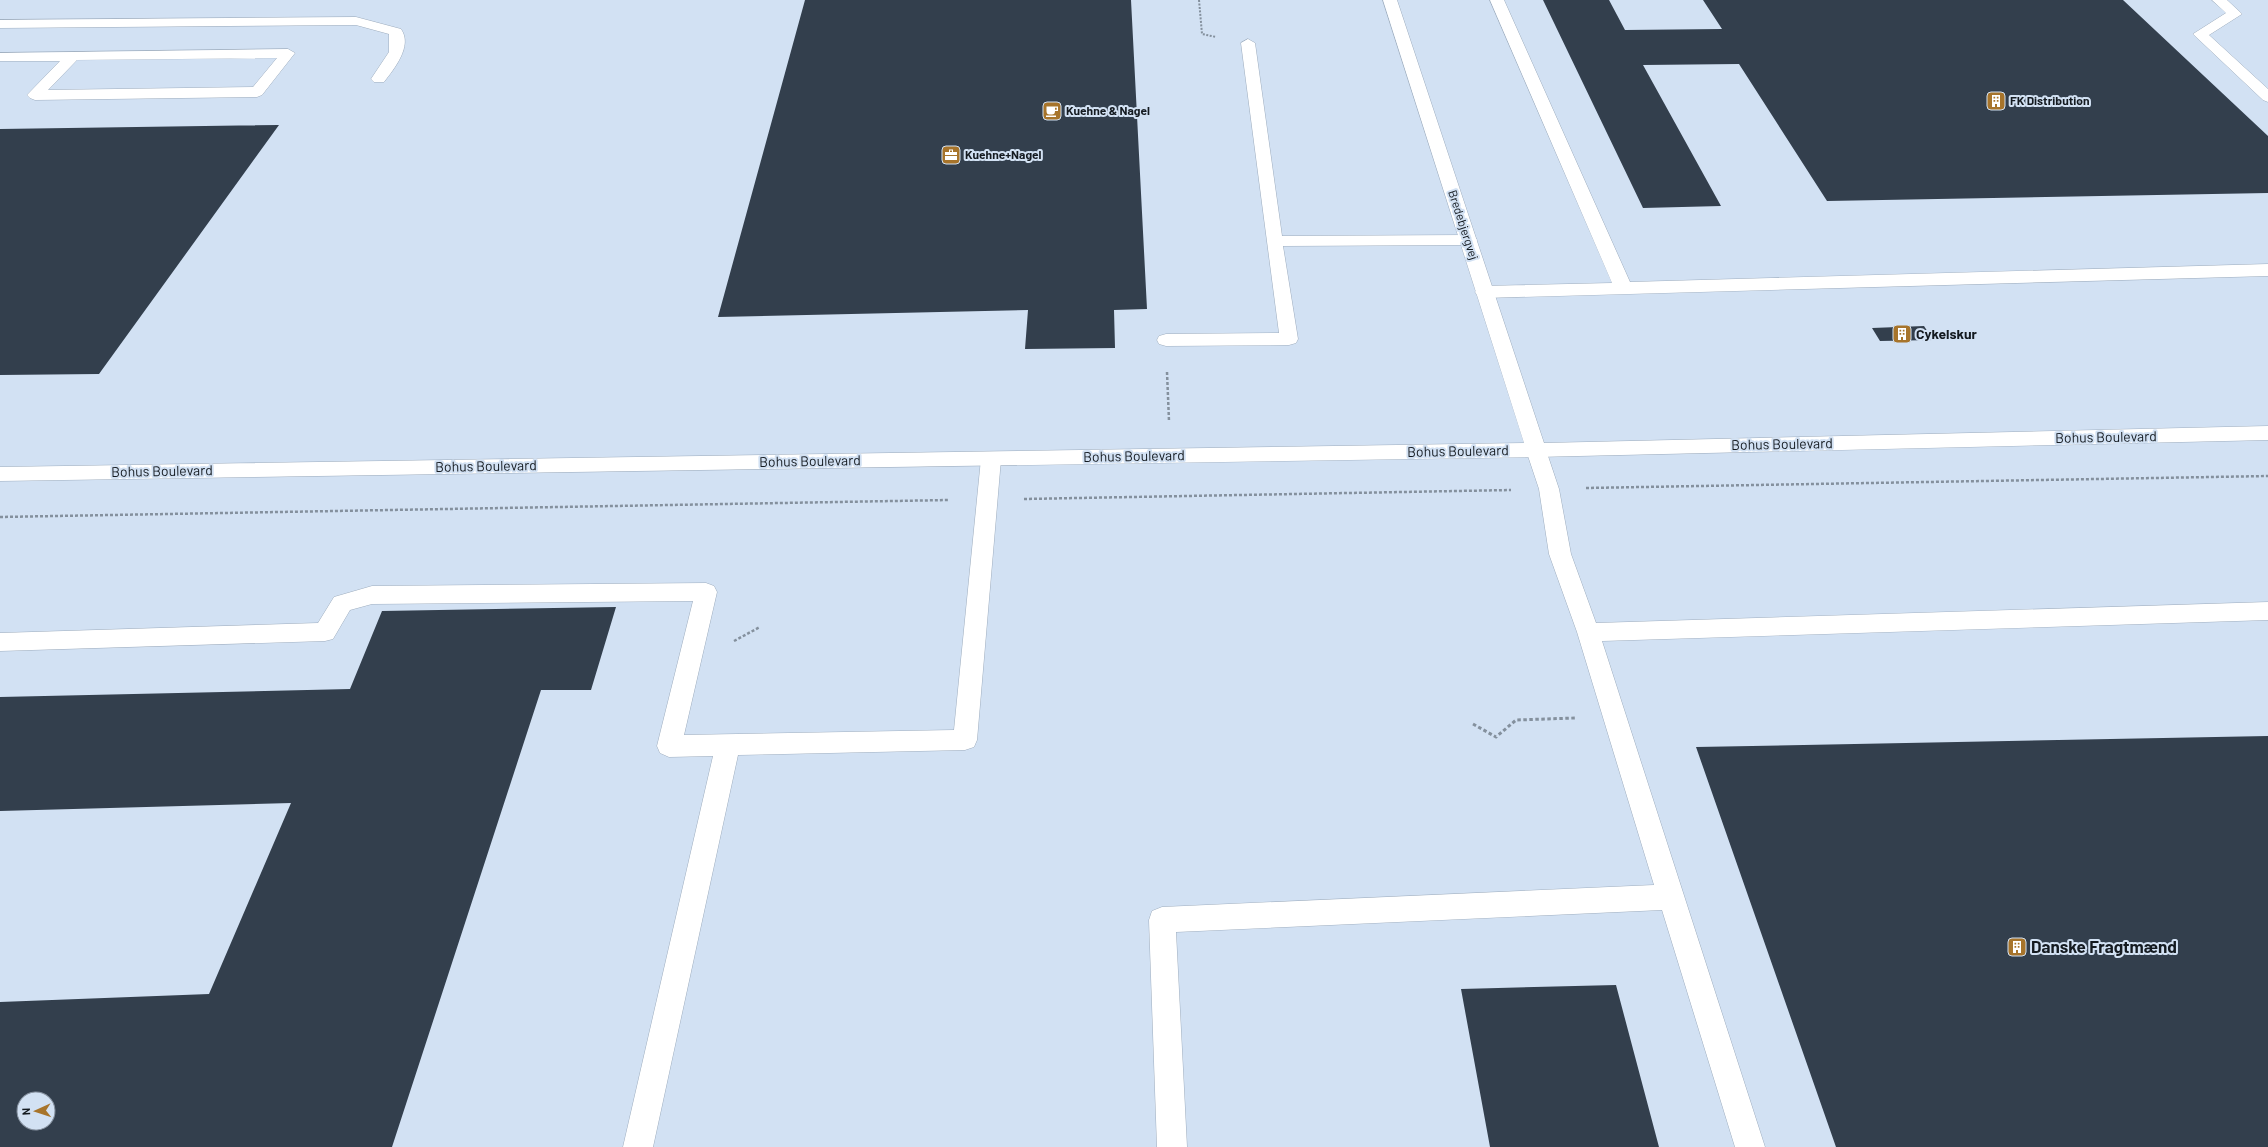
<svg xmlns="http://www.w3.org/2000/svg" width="2268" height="1147" viewBox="0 0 2268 1147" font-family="Barlow,sans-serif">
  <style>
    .building { fill: #333f4d; fill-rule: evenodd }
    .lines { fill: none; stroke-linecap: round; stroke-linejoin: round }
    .lane-casing { stroke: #9eadbe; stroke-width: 1 }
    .street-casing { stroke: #9eadbe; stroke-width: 1 }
    .path-far2 { stroke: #84909d; stroke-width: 2; stroke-dasharray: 2 1.5; stroke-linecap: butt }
    .path-far1 { stroke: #84909d; stroke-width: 2.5; stroke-dasharray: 3 2; stroke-linecap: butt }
    .path { stroke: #84909d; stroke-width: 3; stroke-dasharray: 3.5 2.5; stroke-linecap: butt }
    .lane { fill: #fff; fill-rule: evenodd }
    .street { fill: #fff; fill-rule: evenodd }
    .labels { text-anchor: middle; stroke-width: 4; stroke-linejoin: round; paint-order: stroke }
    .far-poi-label { font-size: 12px; font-weight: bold; fill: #141a20; stroke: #d2e1f3; text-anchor: start }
    .far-street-label { font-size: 12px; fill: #141a20; stroke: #d2e1f3 }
    .poi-label { font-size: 14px; font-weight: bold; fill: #141a20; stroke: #d2e1f3; text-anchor: start }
    .street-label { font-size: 14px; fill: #141a20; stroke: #d2e1f3 }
    .near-poi-label { font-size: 17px; font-weight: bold; fill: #141a20; stroke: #d2e1f3; text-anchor: start }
  </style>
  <rect width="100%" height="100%" fill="#d2e1f3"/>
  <path class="building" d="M805,0h326l16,309 -33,1 1,38 -90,1 3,-39 -310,7z
    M1543,0h66l16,30 97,-1 -19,-29h420l145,136v57l-441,8 -88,-137 -96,1 78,141 -78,2z
    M279,125l-180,249 -99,1v-246z
    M1924,326l9,14 -53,1 -8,-13z
    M616,607l-25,83h-50l-149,457h-392v-145l209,-8 82,-191 -291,8v-114l350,-8 32,-78zM24,1099h24v24h-24z
    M2268,736v411h-432l-140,-400z
    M1616,985l43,162h-169l-29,-158z"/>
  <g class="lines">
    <g class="lane-casing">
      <path id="lane" d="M1490,0h14l126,282 638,-18v12l-784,22 -6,-2 -3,-4 3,-4 6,-2 128,-3z
        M2212,0h15l15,14 -33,21 59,54v13l-5,-2 -70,-66 33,-21z
        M356,17l45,12c12,17 -7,40 -17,53h-10l-3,-3 18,-27v-18l-33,-9 -356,3v-8z
        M1248,39l7,4 27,193 186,-1 6,1 3,4 -3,4 -6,1 -185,1 15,93 -2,4 -7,2 -123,1 -7,-2 -2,-4 2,-4 7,-2 113,-1 -38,-290z
        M288,49l7,4 -33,42 -5,2 -222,3 -5,-2 -3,-3 33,-34h-60v-8zM277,58l-24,29 -205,3 29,-30z
        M1536,443l7,2 3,5 13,39 12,65 25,69 672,-21v18l-666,21 163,506h-30l-73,-237 -486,22 11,215h-30l-8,-227 3,-9 10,-4 492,-22 -77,-253 -28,-78 -10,-65 -13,-39 3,-5z
        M991,452l7,2 3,5 -24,281 -3,7 -9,3 -227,5 -85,392h-30l90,-391 -44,1 -9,-4 -3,-7 36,-145 -321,3 -22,6 -17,29 -8,2 -325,10v-18l318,-10 16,-26 38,-11 334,-3 8,3 3,6 -33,143 270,-5 27,-271 3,-5z"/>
    </g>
    <g class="street-casing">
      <path id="street" d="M1383,0h14l147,443 724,-17v14l-732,17 -1536,24v-14l1524,-24z"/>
    </g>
    <path class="path-far2" d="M1199,0l3,34 14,3"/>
    <path class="path-far1" d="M1167,372l2,49
      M1586,488l682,-12
      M1024,499l487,-9
      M0,517l949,-17
      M734,641l26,-14"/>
    <path class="path" d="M1473,724l23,13 20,-17 59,-2"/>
    <use href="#lane" class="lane"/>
    <use href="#street" class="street"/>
  </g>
  <defs>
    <g id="building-square" transform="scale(1)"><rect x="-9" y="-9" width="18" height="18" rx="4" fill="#a7742b" stroke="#d2e1f3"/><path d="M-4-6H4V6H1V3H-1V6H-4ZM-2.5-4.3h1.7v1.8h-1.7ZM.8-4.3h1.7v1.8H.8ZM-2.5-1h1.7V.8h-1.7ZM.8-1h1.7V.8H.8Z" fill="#fff"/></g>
    <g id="cafe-square" transform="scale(1)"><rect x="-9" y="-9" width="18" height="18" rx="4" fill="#a7742b" stroke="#d2e1f3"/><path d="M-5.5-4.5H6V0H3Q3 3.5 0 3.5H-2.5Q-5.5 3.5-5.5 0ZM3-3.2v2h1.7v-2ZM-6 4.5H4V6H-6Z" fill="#fff"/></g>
    <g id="office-square" transform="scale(1)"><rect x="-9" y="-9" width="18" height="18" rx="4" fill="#a7742b" stroke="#d2e1f3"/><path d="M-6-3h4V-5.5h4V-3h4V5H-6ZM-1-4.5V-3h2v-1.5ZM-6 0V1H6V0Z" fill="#fff"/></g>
  </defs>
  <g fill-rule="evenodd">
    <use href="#building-square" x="1996" y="101"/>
    <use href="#cafe-square" x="1052" y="111"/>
    <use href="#office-square" x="951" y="155"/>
    <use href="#building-square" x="1902" y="334"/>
    <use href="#building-square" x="2017" y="947"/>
  </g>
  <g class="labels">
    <g class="far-poi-label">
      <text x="2010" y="105">FK Distribution</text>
      <text x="1066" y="115">Kuehne &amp; Nagel</text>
      <text x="965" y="159">Kuehne+Nagel</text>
    </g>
    <g class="far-street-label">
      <text transform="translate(1463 225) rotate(72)" y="4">Bredebjergvej</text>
    </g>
    <g class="poi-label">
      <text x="1916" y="339">Cykelskur</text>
    </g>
    <g class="street-label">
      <text transform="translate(2106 437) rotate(-1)" y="5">Bohus Boulevard</text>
      <text transform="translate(1782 444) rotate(-1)" y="5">Bohus Boulevard</text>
      <text transform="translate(1458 451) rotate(-1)" y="5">Bohus Boulevard</text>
      <text transform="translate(1134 456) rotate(-1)" y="5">Bohus Boulevard</text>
      <text transform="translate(810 461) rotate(-1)" y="5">Bohus Boulevard</text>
      <text transform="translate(486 466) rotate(-1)" y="5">Bohus Boulevard</text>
      <text transform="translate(162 471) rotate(-1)" y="5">Bohus Boulevard</text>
    </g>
    <g class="near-poi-label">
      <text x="2031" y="953">Danske Fragtmænd</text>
    </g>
  </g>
  <g transform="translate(36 1111) rotate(267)"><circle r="19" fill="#d2e1f3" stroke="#86919f"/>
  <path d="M0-3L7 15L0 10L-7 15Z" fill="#a7742b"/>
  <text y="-6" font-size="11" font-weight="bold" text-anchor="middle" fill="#141a20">N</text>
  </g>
</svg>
